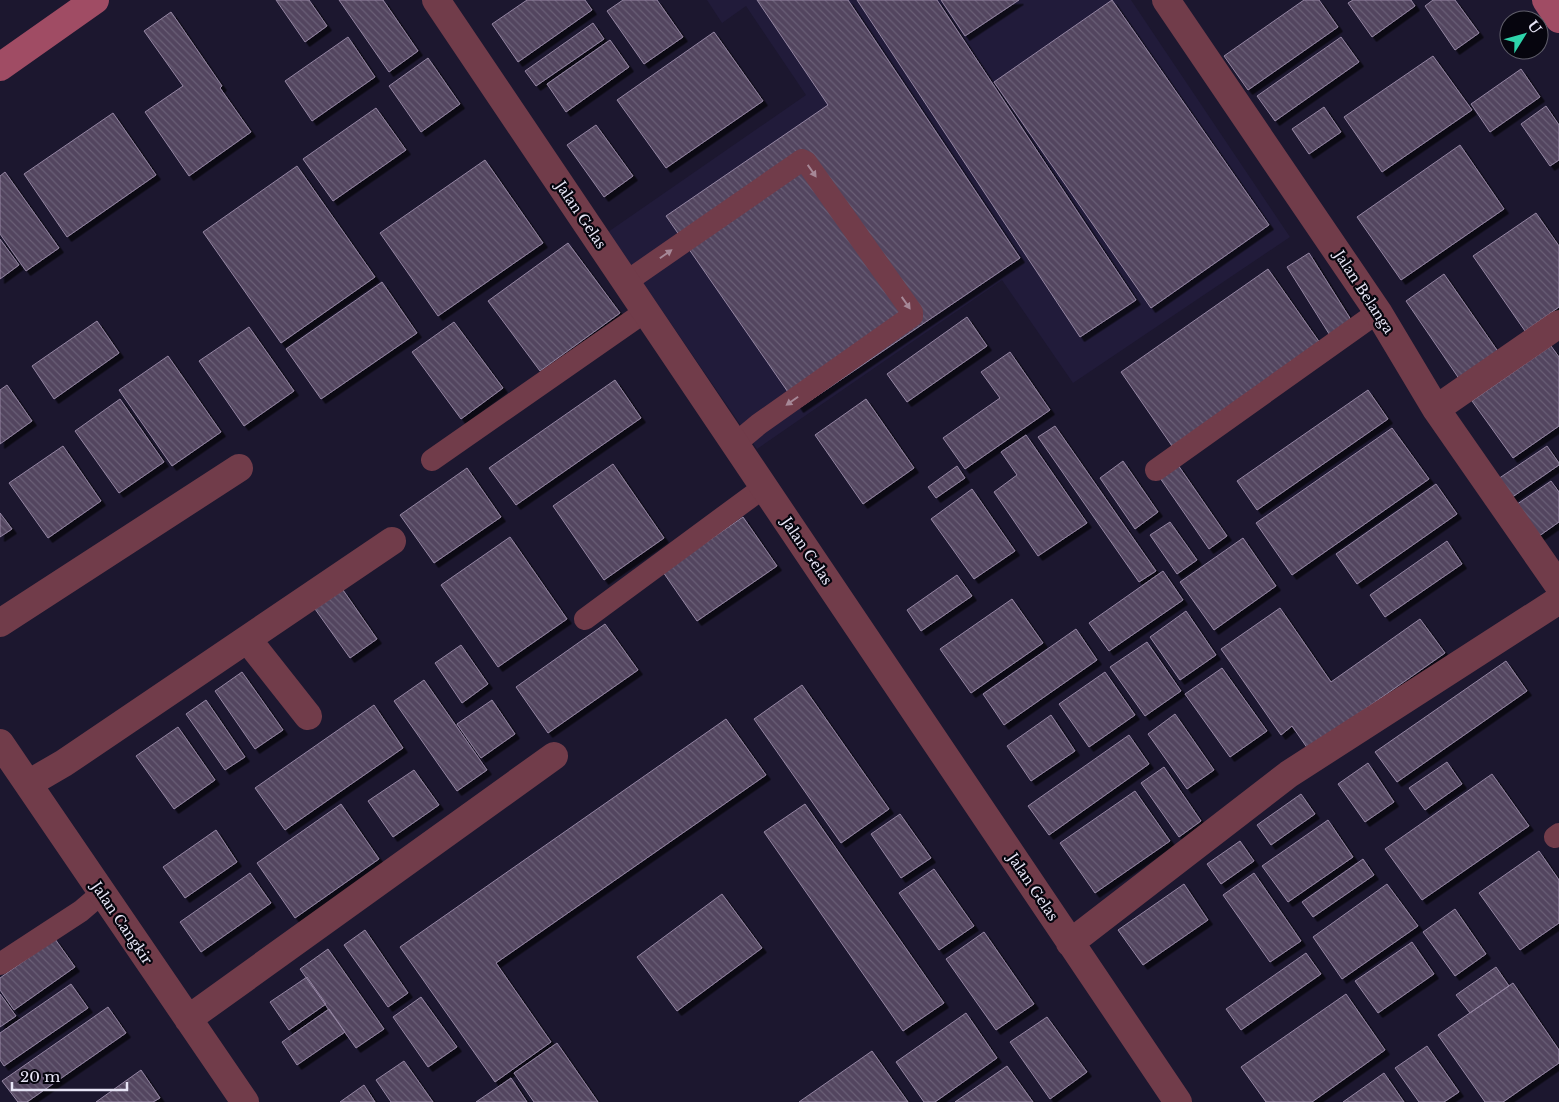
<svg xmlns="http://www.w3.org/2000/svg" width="1559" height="1102" viewBox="0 0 1559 1102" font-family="'Libre Baskerville',serif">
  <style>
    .built { fill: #211b3a }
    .building { fill: url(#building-back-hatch); stroke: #9586a3; filter: url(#shadow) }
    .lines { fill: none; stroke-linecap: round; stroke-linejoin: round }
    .lane { stroke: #713c4a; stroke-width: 22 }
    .street { stroke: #713c4a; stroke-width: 28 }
    .secondary { stroke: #a04c64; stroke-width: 28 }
    .oneway { fill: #a68897 }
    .labels { text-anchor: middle; stroke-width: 4.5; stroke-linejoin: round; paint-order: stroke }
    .street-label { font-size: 14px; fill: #e7e5f6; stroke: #06050e }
  </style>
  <defs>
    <pattern id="building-back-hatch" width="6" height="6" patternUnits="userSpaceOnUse" patternTransform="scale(1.25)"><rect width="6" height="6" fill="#52455f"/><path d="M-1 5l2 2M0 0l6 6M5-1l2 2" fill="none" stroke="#6b6077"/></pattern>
    <filter id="shadow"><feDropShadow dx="4.5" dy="4.5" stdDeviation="0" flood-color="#0009"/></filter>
  </defs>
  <rect width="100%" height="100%" fill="#1c172f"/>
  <path class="built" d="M707,0h424l159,237 -217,146 -71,-103 -245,169 -149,-217 198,-137 -60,-89 -24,17z"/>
  <path class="building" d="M276,0h33l18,26 -22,16z
    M339,0h44l35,51 -29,21z
    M527,0h58l7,10 -74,52 -26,-38z
    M623,0h34l26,37 -39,27 -37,-53z
    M757,0h91l172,258 -221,150 -133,-192 162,-111z
    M857,0h80l199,300 -56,37z
    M941,0h78l-54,36z
    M1112,0l157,225 -118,83 -157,-226z
    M1304,0h15l19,27 -90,63 -24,-34z
    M1353,0h58l4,6 -43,31 -24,-34z
    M1433,0h22l24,33 -24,17 -30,-44z
    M171,12l51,74 -2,2 31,44 -62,44 -44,-64 38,-26 -39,-55z
    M593,23l11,16 -68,47 -11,-15z
    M714,32l49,69 -97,67 -49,-68z
    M348,37l27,40 -63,44 -27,-40z
    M1341,37l18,25 -84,59 -18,-25z
    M610,40l19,27 -63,45 -19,-28z
    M1433,56l39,54 -90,62 -38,-55z
    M428,58l32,46 -39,28 -32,-46z
    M1521,69l19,28 -50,35 -19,-28z
    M1546,106l13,19v35l-9,6 -29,-42z
    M1324,107l17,25 -32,22 -17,-25z
    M376,108l30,42 -73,51 -30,-42z
    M113,113l43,62 -89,62 -43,-63z
    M596,125l37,51 -29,21 -37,-52z
    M1460,145l44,64 -103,71 -44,-63z
    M485,160l58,83 -105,73 -58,-83z
    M297,166l78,111 -94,66 -78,-111z
    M5,172l54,76 -33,23 -26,-37v-58z
    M1536,213l23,33v61l-34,24 -52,-75z
    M0,239l19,26 -19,14z
    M568,243l52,70 -80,58 -52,-70z
    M1309,253l44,70 -22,14 -44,-70z
    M1268,269l52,74 -148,103 -51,-74z
    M1444,274l55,79 -39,27 -54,-79z
    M382,282l35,51 -96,66 -35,-50z
    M967,317l20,29 -80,56 -20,-28z
    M97,321l22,32 -65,46 -22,-33z
    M454,322l49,66 -42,31 -49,-67z
    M249,327l45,64 -50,35 -45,-65z
    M1551,346l8,11v69l-46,32 -41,-57z
    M1010,352l40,58 -85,59 -22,-31 57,-40 -19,-26z
    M168,356l53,76 -49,34 -53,-76z
    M615,380l26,38 -125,87 -27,-37z
    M7,385l25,36 -32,23v-54z
    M1368,390l20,29 -131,91 -20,-29z
    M120,399l44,63 -45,31 -44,-62z
    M866,399l48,69 -51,36 -48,-69z
    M1055,426l101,145 -17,11 -101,-145z
    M1392,428l37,51 -137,96 -36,-52z
    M1026,435l61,88 -49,33 -44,-64 23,-17 -16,-23z
    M63,446l38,55 -53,37 -39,-55z
    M1547,446l12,17v2l-51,35 -13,-19z
    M1123,461l35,51 -23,17 -35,-51z
    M613,464l51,74 -60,42 -51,-74z
    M1178,465l49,71 -18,13 -49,-71z
    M957,466l8,12 -29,20 -8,-11z
    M467,468l34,49 -67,46 -34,-48z
    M1551,481l8,11v30l-27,19 -22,-32z
    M1436,484l21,30 -100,70 -21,-30z
    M972,489l43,62 -41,28 -43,-60z
    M0,513l12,16 -12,8z
    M743,517l34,49 -80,55 -34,-49z
    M1170,522l27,38 -20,14 -27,-39z
    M510,537l57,82 -69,48 -57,-82z
    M1243,538l33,48 -62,44 -34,-48z
    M1447,541l15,23 -77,53 -15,-22z
    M1163,571l20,29 -74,51 -20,-28z
    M957,575l15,21 -51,35 -14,-21z
    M343,590l34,49 -27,19 -35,-49z
    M1012,599l31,44 -72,50 -31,-44z
    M1280,608l51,74 89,-63 25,34 -137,96 -16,-23 -11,9 -60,-86z
    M1186,611l30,44 -36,25 -30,-43z
    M605,624l33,46 -90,63 -32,-46z
    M1076,629l21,31 -93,65 -21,-31z
    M1147,642l34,49 -36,25 -35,-49z
    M461,645l27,39 -26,19 -27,-40z
    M1506,661l21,30 -130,91 -22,-30z
    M1222,668l45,63 -37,26 -45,-63z
    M242,672l41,58 -28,19 -40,-58z
    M1105,672l30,43 -46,32 -30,-43z
    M424,680l63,90 -30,21 -63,-90z
    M802,685l87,124 -48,34 -87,-124z
    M206,700l39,57 -20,13 -39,-56z
    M492,700l23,34 -34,24 -24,-34z
    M374,705l29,43 -118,82 -30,-42z
    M1175,714l39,56 -27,19 -39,-55z
    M1051,715l24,36 -44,30 -24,-35z
    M726,719l40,56 -270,188 55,79 -56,40 -95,-135z
    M178,727l37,53 -41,29 -38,-53z
    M1129,735l20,29 -100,71 -21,-29z
    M1447,762l15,22 -37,26 -16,-22z
    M1368,763l26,39 -29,20 -27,-38z
    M1164,767l37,54 -22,16 -38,-54z
    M414,770l25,35 -46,32 -25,-36z
    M1492,774l37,52 -107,74 -37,-51z
    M1135,791l35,50 -75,52 -35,-50z
    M1301,794l14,20 -44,31 -14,-20z
    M341,804l38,55 -84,59 -38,-55z
    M805,804l139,199 -41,28 -139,-199z
    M900,814l31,44 -30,20 -30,-44z
    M1328,820l25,37 -65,45 -26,-36z
    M216,830l21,32 -52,36 -22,-31z
    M1240,841l14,20 -33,23 -14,-20z
    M1539,851l20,29v43l-39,27 -41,-57z
    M1363,859l11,16 -61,42 -11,-15z
    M934,869l40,57 -35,24 -40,-57z
    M250,873l21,30 -70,49 -21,-30z
    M1254,873l47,68 -31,21 -47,-67z
    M1184,884l24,36 -65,45 -25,-35z
    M1387,884l31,42 -76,53 -29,-42z
    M722,894l40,54 -85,63 -40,-54z
    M1455,909l31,45 -31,22 -32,-44z
    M365,930l43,63 -20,14 -44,-62z
    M984,932l50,72 -38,26 -50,-71z
    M55,939l20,28 -61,43 -14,-20v-12z
    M1412,942l22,32 -56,39 -23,-32z
    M328,949l56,80 -28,19 -56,-79z
    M1306,953l15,21 -80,56 -15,-21z
    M1496,967l13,19 -39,27 -14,-18z
    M307,977l19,27 -37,26 -19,-28z
    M1513,983l46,67v13l-56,39h-18l-47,-67z
    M71,984l17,24 -84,58 -4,-6v-27z
    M0,994l16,22 -16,11z
    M1346,994l39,56 -73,52h-46l-25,-35z
    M421,997l36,50 -29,20 -35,-50z
    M108,1007l18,26 -99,69h-9l-16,-21z
    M329,1009l16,23 -48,33 -15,-23z
    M966,1013l31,45 -62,44h-11l-28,-40z
    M1047,1017l40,55 -37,27 -40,-57z
    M557,1043l41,59h-64l-20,-29z
    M1427,1046l32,46 -15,10h-25l-24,-34z
    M872,1051l36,51h-109z
    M404,1061l29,41h-42l-15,-22z
    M1007,1066l26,36h-78z
    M141,1070l19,28 -7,4h-57z
    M1384,1073l20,29h-61z
    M511,1078l16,24h-51z
    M364,1085l11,17h-35z"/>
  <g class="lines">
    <path class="lane" d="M626,282l176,-122 4,2 106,150v4l-153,108 -24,20
      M432,460l214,-149
      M1156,470l222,-158
      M585,619l179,-132
      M1555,837l4,-3
      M0,964l81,-53 21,-18"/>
    <path class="street" d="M436,0l742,1102
      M1166,0l212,312 58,97 123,177
      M1436,409l123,-85
      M0,623l239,-155
      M248,640l60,76
      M0,743l245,359
      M28,784l36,-21 328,-222
      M1070,943l219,-169 270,-174
      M188,1019l366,-263"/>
    <path class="secondary" d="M1546,0l13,19
      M0,67l95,-67"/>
  </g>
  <defs><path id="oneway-solid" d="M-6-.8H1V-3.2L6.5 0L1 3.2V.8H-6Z" transform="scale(1.25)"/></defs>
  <g class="oneway">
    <use href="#oneway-solid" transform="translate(812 171) rotate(55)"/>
    <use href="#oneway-solid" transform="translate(666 254) rotate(-35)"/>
    <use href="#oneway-solid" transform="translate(906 303) rotate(55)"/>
    <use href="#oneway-solid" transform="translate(792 401) rotate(145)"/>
  </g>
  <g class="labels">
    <g class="street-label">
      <text transform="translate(581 215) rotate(56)" y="5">Jalan Gelas</text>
      <text transform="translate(1364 292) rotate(57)" y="5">Jalan Belanga</text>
      <text transform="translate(807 551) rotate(56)" y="5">Jalan Gelas</text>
      <text transform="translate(1033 887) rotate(56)" y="5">Jalan Gelas</text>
      <text transform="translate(122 923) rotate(56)" y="5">Jalan Cangkir</text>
    </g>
  </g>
  <g transform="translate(1524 35) rotate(53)"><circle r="24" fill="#06050e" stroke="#605f6b"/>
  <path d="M0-4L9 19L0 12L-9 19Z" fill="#2ed4ab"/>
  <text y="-8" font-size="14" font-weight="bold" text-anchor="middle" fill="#e7e5f6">U</text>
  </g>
  <path d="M12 1082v8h115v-8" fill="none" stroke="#e7e5f6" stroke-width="2.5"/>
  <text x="20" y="1082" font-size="15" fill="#e7e5f6" stroke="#06050e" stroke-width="4" paint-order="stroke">20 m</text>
</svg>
